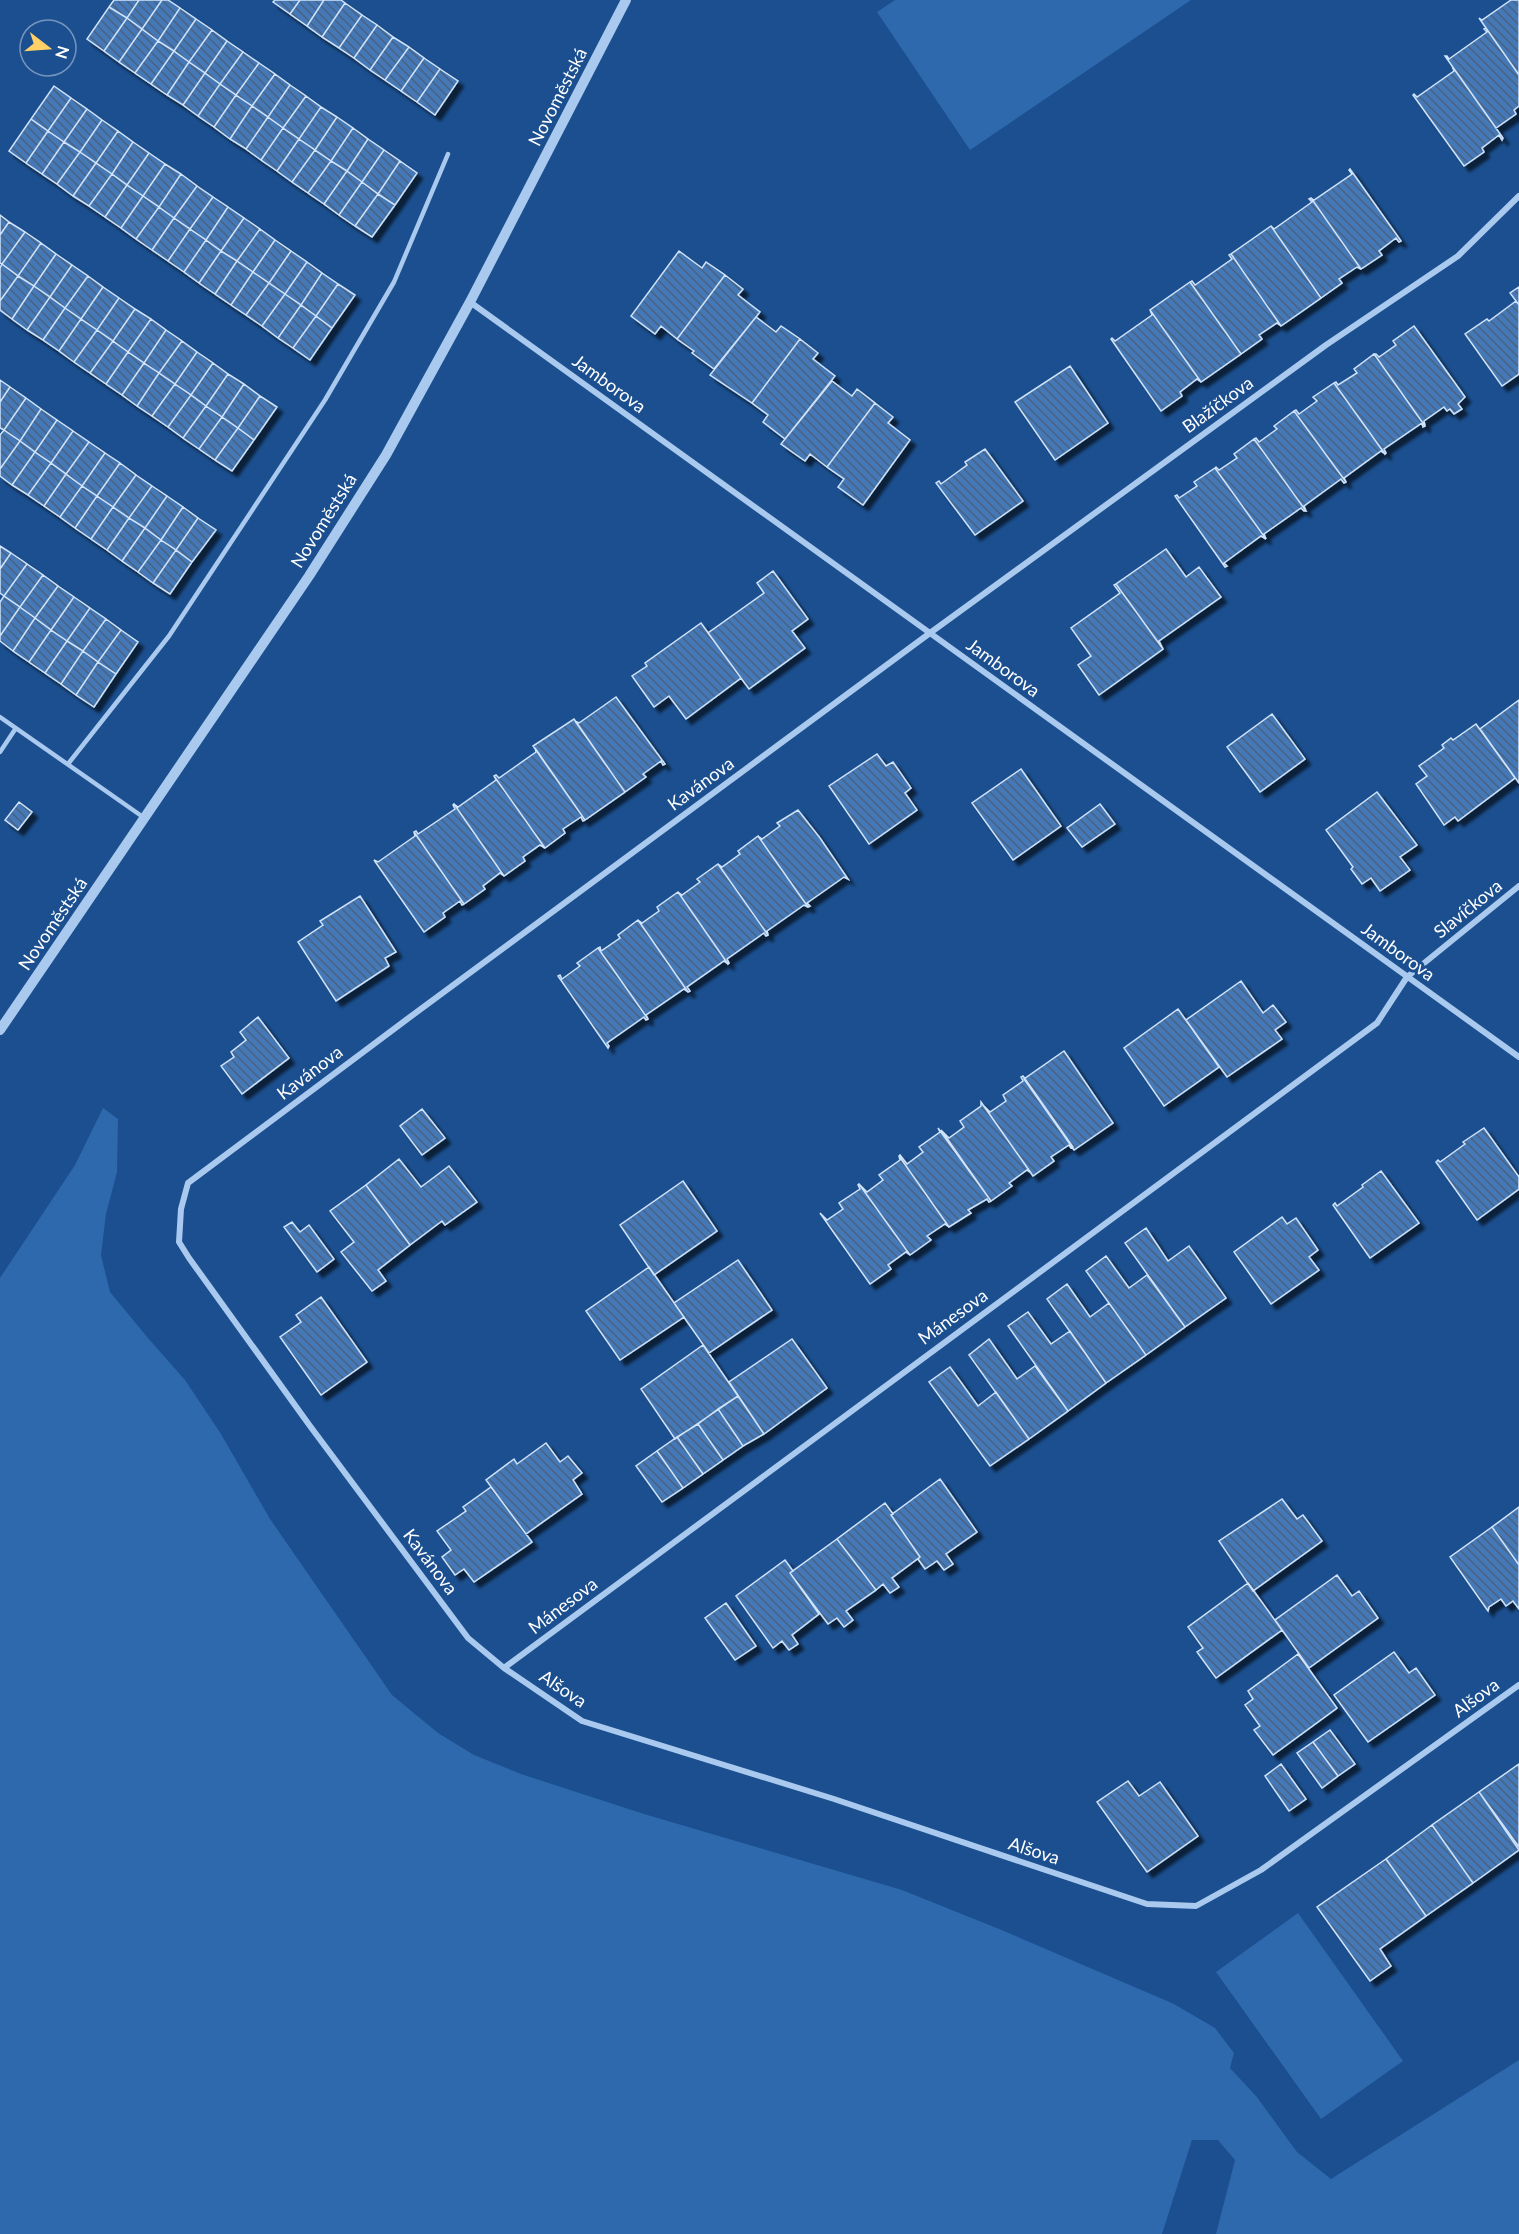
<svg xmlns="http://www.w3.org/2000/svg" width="1519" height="2234" viewBox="0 0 1519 2234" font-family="Lato,sans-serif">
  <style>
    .green { fill: #2e69ad }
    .building { fill: url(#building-back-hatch); stroke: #cfe3fa; stroke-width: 1.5; filter: url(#shadow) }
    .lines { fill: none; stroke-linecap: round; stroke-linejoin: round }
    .service { stroke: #a9c9ee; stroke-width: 4.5 }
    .minor { stroke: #a9c9ee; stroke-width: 6 }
    .tertiary { stroke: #a9c9ee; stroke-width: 10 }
    .labels { text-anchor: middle; stroke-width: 6; stroke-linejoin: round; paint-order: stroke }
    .street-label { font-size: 18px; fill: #fff; stroke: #1b4f8f }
  </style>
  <defs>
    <pattern id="building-back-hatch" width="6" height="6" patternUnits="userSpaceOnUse" patternTransform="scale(1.5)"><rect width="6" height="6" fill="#4478b7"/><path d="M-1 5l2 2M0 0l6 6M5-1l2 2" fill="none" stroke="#486282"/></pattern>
    <filter id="shadow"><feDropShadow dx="5.5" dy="5.5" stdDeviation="1.5" flood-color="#0009"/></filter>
  </defs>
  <rect width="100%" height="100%" fill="#1b4f8f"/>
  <path class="green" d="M895,0h296l-221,150 -93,-138z
    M103,1108l15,11 -1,53 -11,42 -5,41 9,37 38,46 37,42 36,54 49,85 122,176 46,38 36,22 47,19 123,40 258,76 102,41 170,73 41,24 19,25 -4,15 26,28 41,56 34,27 188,-119v174h-303l19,-74 -17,-20h-26l-30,94h-1162v-956l75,-113z
    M1298,1913l105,148 -82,58 -105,-147z"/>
  <path class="building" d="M114,0h25l-12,18 -18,-11z
    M139,0h23l-20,29 -15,-11z
    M162,0h6l12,8 -22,33 -16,-12z
    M275,0h25l-10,14 -17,-12z
    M300,0h24l-17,26 -17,-12z
    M324,0h17l4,3 -23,34 -15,-11z
    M1511,0h8v75l-40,-57 3,2z
    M345,3l17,12 -23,33 -17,-11z
    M109,7l18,11 -23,33 -17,-12z
    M180,8l16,11 -22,32 -16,-10z
    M362,15l15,10 -23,33 -15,-10z
    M127,18l15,11 -23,33 -15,-11z
    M196,19l16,11 -23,32 -15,-11z
    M377,25l16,12 -23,33 -16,-12z
    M1486,28l33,47v31l-5,4 2,4 -20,14 -51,-72h2l2,3 38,-27 -3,-3z
    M142,29l16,12 -23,32 -16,-11z
    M212,30l15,11 -22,32 -16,-11z
    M393,37l16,10 -24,33 -15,-10z
    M158,41l16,10 -23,33 -16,-11z
    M227,41l16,11 -23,32 -15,-11z
    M409,47l15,11 -23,33 -16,-11z
    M174,51l15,11 -22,33 -16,-11z
    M243,52l16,11 -23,32 -16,-11z
    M424,58l16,11 -23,33 -16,-11z
    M189,62l16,11 -22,32 -16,-10z
    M259,63l16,11 -23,32 -16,-11z
    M1452,66l51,72 -1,2 -3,-5 -17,13 2,4 -20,14 -51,-71 1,-1 3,3 37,-26z
    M440,69l18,12 -23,34 -18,-13z
    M205,73l15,11 -22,32 -15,-11z
    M275,74l15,11 -22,32 -16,-11z
    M220,84l16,11 -22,32 -16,-11z
    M290,85l16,11 -23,32 -15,-11z
    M54,86l17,12 -23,33 -17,-12z
    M236,95l16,11 -22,33 -16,-12z
    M306,96l15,11 -22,32 -16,-11z
    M71,98l16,11 -23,33 -16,-11z
    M252,106l16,11 -22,32 -16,-10z
    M321,107l16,10 -22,33 -16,-11z
    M87,109l15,11 -22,32 -16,-10z
    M268,117l15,11 -22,32 -15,-11z
    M337,117l16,11 -22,33 -16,-11z
    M31,119l17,12 -22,32 -17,-12z
    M102,120l16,11 -22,32 -16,-11z
    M283,128l16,11 -22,32 -16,-11z
    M353,128l15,11 -21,32 -16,-10z
    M48,131l16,11 -22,32 -16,-11z
    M118,131l15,11 -21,32 -16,-11z
    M299,139l16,11 -23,32 -15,-11z
    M368,139l16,11 -22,32 -15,-11z
    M64,142l16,10 -23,32 -15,-10z
    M133,142l16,11 -22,32 -15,-11z
    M315,150l16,11 -23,32 -16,-11z
    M384,150l16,11 -22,33 -16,-12z
    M80,152l16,11 -23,33 -16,-12z
    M149,153l16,11 -22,32 -16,-11z
    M331,161l16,10 -23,33 -16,-11z
    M400,161l17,12 -22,32 -17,-11z
    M96,163l16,11 -23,32 -16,-10z
    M165,164l16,10 -22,33 -16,-11z
    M1350,169l51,72 -2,1 -3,-4 -17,13 3,4 -21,14 -50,-71 3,2 38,-26 -3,-4z
    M347,171l15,11 -23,33 -15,-11z
    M112,174l15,11 -22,32 -16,-11z
    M181,174l16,12 -23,32 -15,-11z
    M362,182l16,12 -23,32 -16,-11z
    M127,185l16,11 -22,32 -16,-11z
    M197,186l16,11 -23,32 -16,-11z
    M378,194l17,11 -23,32 -17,-11z
    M143,196l16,11 -23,32 -15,-11z
    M213,197l15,10 -22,33 -16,-11z
    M1311,198l50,71 -4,-2 -18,12 3,4 -21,15 -50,-72 3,3 38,-27 -3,-3z
    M159,207l15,11 -22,32 -16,-11z
    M228,207l16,11 -23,33 -15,-11z
    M0,215l9,7 -9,13z
    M174,218l16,11 -22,32 -16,-11z
    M244,218l16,11 -23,32 -16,-10z
    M9,222l16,10 -23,32 -2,-1v-28z
    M1271,226l50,72 -40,28 -50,-72z
    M190,229l16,11 -22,32 -16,-11z
    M260,229l15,11 -22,32 -16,-11z
    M25,232l16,11 -23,33 -16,-12z
    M206,240l15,11 -22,32 -15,-11z
    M275,240l16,11 -22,32 -16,-11z
    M41,243l15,11 -22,32 -16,-10z
    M221,251l16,10 -22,33 -16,-11z
    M291,251l16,11 -22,32 -16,-11z
    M679,251l23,17 4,-6 19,13 -48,64 -16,-13 -6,8 -24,-18z
    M56,254l16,11 -22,32 -16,-11z
    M1231,254l50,72 -4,-3 -18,12 3,4 -21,15 -51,-72 2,-1 3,4 37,-26 -3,-4z
    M237,261l16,11 -22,33 -16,-11z
    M307,262l15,11 -21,32 -16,-11z
    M2,264l16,12 -18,25v-33z
    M72,265l16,11 -23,32 -15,-11z
    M253,272l16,11 -23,32 -15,-10z
    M322,273l16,11 -22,32 -15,-11z
    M725,275l18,14 -5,6 22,17 -46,57 -22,-16 2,-2 -17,-12z
    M18,276l16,10 -22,33 -12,-9v-9z
    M88,276l15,11 -22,32 -16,-11z
    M1190,282l51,72 -40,28 -51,-72z
    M269,283l16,11 -23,32 -16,-11z
    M338,284l17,11 -23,33 -16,-12z
    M34,286l16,11 -23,33 -15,-11z
    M103,287l16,11 -22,32 -16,-11z
    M1519,287v18l-9,-12z
    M285,294l16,11 -23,33 -16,-12z
    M50,297l15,11 -22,32 -16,-10z
    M119,298l16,11 -22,32 -16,-11z
    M1516,301l3,4v69l-17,12 -37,-52 22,-15 2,2z
    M301,305l15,11 -23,32 -15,-10z
    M65,308l16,11 -22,32 -16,-11z
    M135,309l16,10 -23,33 -15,-11z
    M1150,310l51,72 -4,-3 -17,13 2,4 -21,15 -50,-72 1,-1 3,3 37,-26z
    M316,316l16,12 -22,32 -17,-12z
    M756,317l20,15 5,-6 19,13 -48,64 -42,-28z
    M81,319l16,11 -23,32 -15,-11z
    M151,319l15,11 -22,33 -16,-11z
    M1414,326l51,71 -7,7 4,5 -8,5 -4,-5 -3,2 -3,-4 -20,14 1,5 -51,-72h2l3,3 17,-12 -3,-4z
    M97,330l16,11 -23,32 -16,-11z
    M166,330l16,11 -23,32 -15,-10z
    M800,339l18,14 -5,6 22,17 -50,63 -22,-17 5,-7 -16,-12z
    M113,341l15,11 -22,32 -16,-11z
    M182,341l15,11 -22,32 -16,-11z
    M128,352l16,11 -22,32 -16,-11z
    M197,352l16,11 -22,32 -16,-11z
    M1374,354l51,72 -2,1 -1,-4 -38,26 2,4 -1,1 -51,-71 2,-1 2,3 19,-12 -3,-4z
    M144,363l15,10 -22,33 -15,-11z
    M213,363l15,11 -22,32 -15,-11z
    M1070,366l38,57 -53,37 -40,-58z
    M159,373l16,11 -23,32 -15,-10z
    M228,374l16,10 -22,33 -16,-11z
    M0,380l10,7 -10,15z
    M832,381l20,15 5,-7 18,14 -48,64 -17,-13 -5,7 -24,-17z
    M1334,383l51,71 -4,-3 -37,27 2,4 -52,-71 2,-1 3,4 18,-13 -4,-4z
    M175,384l16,11 -23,32 -16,-11z
    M244,384l16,12 -22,32 -16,-11z
    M10,387l16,11 -22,32 -4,-2v-26z
    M191,395l15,11 -23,32 -15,-11z
    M260,396l17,11 -23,33 -16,-12z
    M26,398l15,11 -21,32 -16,-11z
    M875,403l18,14 -5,6 22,17 -47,65 -25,-18 6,-8 -17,-12z
    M206,406l16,11 -23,32 -16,-11z
    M41,409l16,11 -22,32 -15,-11z
    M1294,411l52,71 -2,1 -3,-4 -37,27 2,5 -52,-72 2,-1 3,4 18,-13 -3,-3z
    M222,417l16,11 -23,32 -16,-11z
    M57,420l16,11 -22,32 -16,-11z
    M238,428l16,12 -22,31 -17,-11z
    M4,430l16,11 -20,28v-34z
    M73,431l16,11 -23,32 -15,-11z
    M1254,439l52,72h-2l-3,-3 -37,26 2,5 -51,-71 1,-1 3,3 18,-12 -3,-4z
    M20,441l15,11 -23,33 -12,-9v-7z
    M89,442l16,11 -23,33 -16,-12z
    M985,449l38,52 -48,34 -39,-52 3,-2 2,3 26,-19 -2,-3z
    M35,452l16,11 -23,32 -16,-10z
    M105,453l15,10 -23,33 -15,-10z
    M51,463l15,11 -22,32 -16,-11z
    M120,463l16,12 -23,32 -16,-11z
    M1215,468l51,71 -5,-3 -37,27 3,3 -2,1 -50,-71 2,-1 2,3 18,-12 -3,-4z
    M66,474l16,12 -22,31 -16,-11z
    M136,475l16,11 -23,32 -16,-11z
    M82,486l15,10 -22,32 -15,-11z
    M152,486l15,10 -22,32 -16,-10z
    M97,496l16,11 -22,32 -16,-11z
    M167,496l16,11 -22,33 -16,-12z
    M113,507l16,11 -22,32 -16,-11z
    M183,507l15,11 -22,32 -15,-10z
    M129,518l16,10 -23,33 -15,-11z
    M198,518l18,12 -24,32 -16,-12z
    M145,528l16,12 -23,32 -16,-11z
    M161,540l15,10 -23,33 -15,-11z
    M0,546l11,7 -11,16z
    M1166,549l20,28 13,-10 22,30 -62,44 4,8 -47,-65z
    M176,550l16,12 -22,32 -17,-11z
    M11,553l16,11 -23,32 -4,-3v-24z
    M27,564l16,11 -23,32 -16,-11z
    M773,571l35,48 -16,12 13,17 -56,41 -41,-56 56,-40 -7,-10z
    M43,575l15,11 -23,32 -15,-11z
    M1116,584l47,65 -64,46 -21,-30 13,-9 -20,-28 49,-35 -6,-8z
    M58,586l16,11 -23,33 -16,-12z
    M4,596l16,11 -20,29v-34z
    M74,597l16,11 -23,33 -16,-11z
    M20,607l15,11 -22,33 -13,-10v-5z
    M90,608l16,11 -23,32 -16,-10z
    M35,618l16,12 -22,32 -16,-11z
    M106,619l15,11 -23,32 -15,-11z
    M701,623l40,55 -55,41 -17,-23 -15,11 -22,-31 15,-10 -2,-3z
    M51,630l16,11 -22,32 -16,-11z
    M121,630l17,12 -22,32 -18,-12z
    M67,641l16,10 -22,33 -16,-11z
    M83,651l15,11 -22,33 -15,-11z
    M98,662l18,12 -22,33 -18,-12z
    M616,697l49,67 -2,1 -2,-4 -18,13 3,3 -21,15 -50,-71 4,2z
    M1519,700v83l-39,-54z
    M1272,714l33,45 -45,33 -33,-45z
    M574,719l51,73 -40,28 -52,-74z
    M1476,724l39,54 -57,43 -3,-4 -11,8 -28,-41 11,-8 -8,-10 25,-18 -2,-3 9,-7 2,2z
    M535,748l50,72 -2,1 -2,-4 -18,12 2,4 -20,15 -51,-72 2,-1 3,3 37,-26z
    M877,754l9,12 7,-4 18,26 -6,5 12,17 -48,34 -40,-58z
    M1021,769l40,57 -48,34 -41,-57z
    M494,776l51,72 -5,-3 -17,12 2,4 -21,15 -50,-72 4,3 38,-27z
    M1377,792l40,53 -17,12 10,13 -30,21 -9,-13 -9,6 -11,-15 2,-2 -27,-37z
    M19,802l13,10 -14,18 -13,-10z
    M454,804l50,72 -4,-3 -17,13 2,3 -21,15 -50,-72 2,-1 2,3 37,-25 -2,-4z
    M1100,804l15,20 -33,23 -15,-19z
    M798,810l22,28 28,41 -4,-2 -37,26 3,3 -2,1 -50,-71 4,3 18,-13 -3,-3z
    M414,832l50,72 -2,1 -2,-4 -17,12 2,4 -21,15 -50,-72 4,2 37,-26z
    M758,836l50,71 -4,-2 -37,26 1,4 -50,-71 4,3 18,-13 -2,-3z
    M718,864l50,71 -2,1 -2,-3 -37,26 2,4 -1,1 -50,-72 4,3 18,-13 -3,-3z
    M678,892l50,72 -4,-3 -37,26 3,4 -2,1 -50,-72 4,3 17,-12 -2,-4z
    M360,896l36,56 -11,6 4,8 -53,35 -38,-59 25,-17 -3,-4z
    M638,920l50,72 -4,-3 -38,26 2,4 -50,-71 2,-1 1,4 19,-13 -2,-3z
    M598,948l50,71 -2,1 -2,-3 -37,26 2,3 -1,2 -50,-72 2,-1 2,4 18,-13 -3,-3z
    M1241,981l22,32 10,-8 13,17 -11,8 7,9 -55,38 -41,-57z
    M1178,1009l41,58 -55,39 -40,-58z
    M258,1017l31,41 -47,36 -21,-28 13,-9 -3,-5 15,-12 -6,-8z
    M1064,1051l49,72 -39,27 -50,-71z
    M1023,1076l50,71 -2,1 -2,-3 -18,12 3,4 -21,15 -50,-71 7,7 16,-11 -3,-6 20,-14 -2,-4z
    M981,1102l50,71 -4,-3 -18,13 3,3 -21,15 -50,-71 8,8 15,-11 -4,-6 21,-15z
    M422,1109l23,29 -23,17 -22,-29z
    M938,1128l53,73 -2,1 -2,-3 -19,11 3,3 -22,14 -50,-71 1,-1 7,9 16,-12 -4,-5 21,-15z
    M1484,1128l35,49v12l-42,31 -41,-58 2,-2 2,2 25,-18 -2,-2z
    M899,1156l50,71 -4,-3 -18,12 4,4 -21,15 -51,-71 8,8 16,-12 -4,-5 21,-15z
    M399,1159l22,28 28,-21 28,36 -32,23 -3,-4 -32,24 -44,-60z
    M1381,1171l38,52 -49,35 -37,-53 2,-2 2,3 26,-19 -1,-2z
    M683,1181l34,50 -63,44 -34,-50z
    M859,1184l51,71 -4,-3 -18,13 3,4 -21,15 -50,-71 7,7 16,-11 -4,-6 21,-14 -2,-4z
    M366,1185l44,60 -32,25 8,11 -14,10 -31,-39 13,-10 -24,-31z
    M1282,1217l5,7 9,-6 22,32 -9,7 10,13 -48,34 -37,-52z
    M292,1222l8,10 9,-7 25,34 -17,13 -33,-45z
    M1146,1228l22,33 21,-15 37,52 -41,29 -60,-84z
    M1106,1256l23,32 18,-13 38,52 -39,28 -60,-84z
    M738,1260l34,50 -63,43 -35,-50z
    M649,1267l35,50 -64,43 -34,-49z
    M1067,1284l23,33 19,-14 37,52 -40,28 -59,-84z
    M321,1297l46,65 -46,33 -41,-58 21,-15 -5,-7z
    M1028,1312l23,32 19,-13 36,52 -38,28 -60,-85z
    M792,1339l35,49 -63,46 -35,-52z
    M989,1339l28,40 18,-13 33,45 -39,28 -60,-84z
    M703,1345l35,51 -63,43 -34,-50z
    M950,1367l28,39 18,-14 33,47 -39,27 -61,-84z
    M738,1396l26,38 -21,12 -25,-37z
    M718,1409l25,37 -20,14 -25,-36z
    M698,1424l25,36 -20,14 -26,-37z
    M677,1437l26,37 -20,14 -26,-37z
    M546,1443l14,19 8,-6 14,17 -9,7 9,14 -56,40 -40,-54 28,-21 3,5z
    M657,1451l26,37 -21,14 -26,-36z
    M940,1479l37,53 -31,22 7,10 -9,6 -7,-9 -12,8 -7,-10 2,-2 -29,-42z
    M491,1487l41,55 -58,40 -10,-13 -9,6 -13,-18 9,-7 -14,-19 29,-20 -3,-4z
    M1282,1499l15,20 6,-4 19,26 -69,50 -34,-50z
    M885,1503l8,11 -2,1 29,42 -28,21 7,9 -9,6 -7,-9 -7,6 -39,-51z
    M1519,1507v58l-27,-38z
    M1492,1527l27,38v44l-6,-8 -7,5 -5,-7 -12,8 -1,4 -38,-54z
    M837,1539l39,51 -30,21 7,9 -9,7 -7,-9 -9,6 -38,-51z
    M785,1560l8,11 -3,2 29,41 -27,21 6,9 -9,6 -7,-9 -9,7 -37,-52z
    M1337,1575l15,21 7,-5 19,27 -69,50 -34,-48z
    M1248,1583l34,47 -66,48 -19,-26 6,-4 -15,-21z
    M726,1603l30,43 -21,14 -30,-42z
    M1394,1652l15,21 7,-5 19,27 -67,47 -34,-47z
    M1298,1654l39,54 -64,47 -19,-25 6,-4 -15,-21 8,-6 -5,-8z
    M1330,1730l25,34 -17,12 -25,-34z
    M1313,1742l25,34 -16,12 -25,-35z
    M1281,1764l25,35 -17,12 -24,-35z
    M1519,1764v83l-40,-55z
    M1128,1781l11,15 21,-14 38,54 -51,36 -50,-70z
    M1479,1792l40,58 -46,33 -41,-58z
    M1432,1825l41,58 -47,33 -40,-57z
    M1386,1859l40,57 -46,33 11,17 -21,15 -53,-74z"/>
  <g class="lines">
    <path class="service" d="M0,717l143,100
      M0,752l16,-24
      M68,764l101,-128 156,-236 69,-118 54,-128"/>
    <path class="minor" d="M1519,196l-61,60 -132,89 -396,288 -524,387 -218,163 -7,26 -2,33 10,16 121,168 158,212 36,30 78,53 252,78 313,105 49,2 65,-36 258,-185
      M470,302l1049,755
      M504,1668l873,-645 30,-46 112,-91"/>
    <path class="tertiary" d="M0,1030l309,-454 77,-121 84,-153 156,-302"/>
  </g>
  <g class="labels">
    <g class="street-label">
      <text transform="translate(558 97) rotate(-63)" y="6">Novoměstská</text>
      <text transform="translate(609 384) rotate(36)" y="6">Jamborova</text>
      <text transform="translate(1218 405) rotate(-36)" y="6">Blažíčkova</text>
      <text transform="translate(324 521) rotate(-58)" y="6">Novoměstská</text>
      <text transform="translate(1003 668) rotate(36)" y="6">Jamborova</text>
      <text transform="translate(701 784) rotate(-36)" y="6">Kavánova</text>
      <text transform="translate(1468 909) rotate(-39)" y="6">Slavíčkova</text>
      <text transform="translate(53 924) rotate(-56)" y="6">Novoměstská</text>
      <text transform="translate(1398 952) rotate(36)" y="6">Jamborova</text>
      <text transform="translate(310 1073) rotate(-37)" y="6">Kavánova</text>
      <text transform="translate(953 1317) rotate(-36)" y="6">Mánesova</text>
      <text transform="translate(430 1562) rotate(53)" y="6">Kavánova</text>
      <text transform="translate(563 1606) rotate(-37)" y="6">Mánesova</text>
      <text transform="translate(563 1689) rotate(34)" y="6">Alšova</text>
      <text transform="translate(1476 1698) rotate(-36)" y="6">Alšova</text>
      <text transform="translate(1034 1851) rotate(18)" y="6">Alšova</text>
    </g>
  </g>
  <g transform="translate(48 48) rotate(107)"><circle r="28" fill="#1b4f8f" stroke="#7695bc" stroke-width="1.5"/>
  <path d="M0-4.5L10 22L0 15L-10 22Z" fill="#ffd166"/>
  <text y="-9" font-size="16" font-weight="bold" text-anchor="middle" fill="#ffffff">N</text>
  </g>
</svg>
